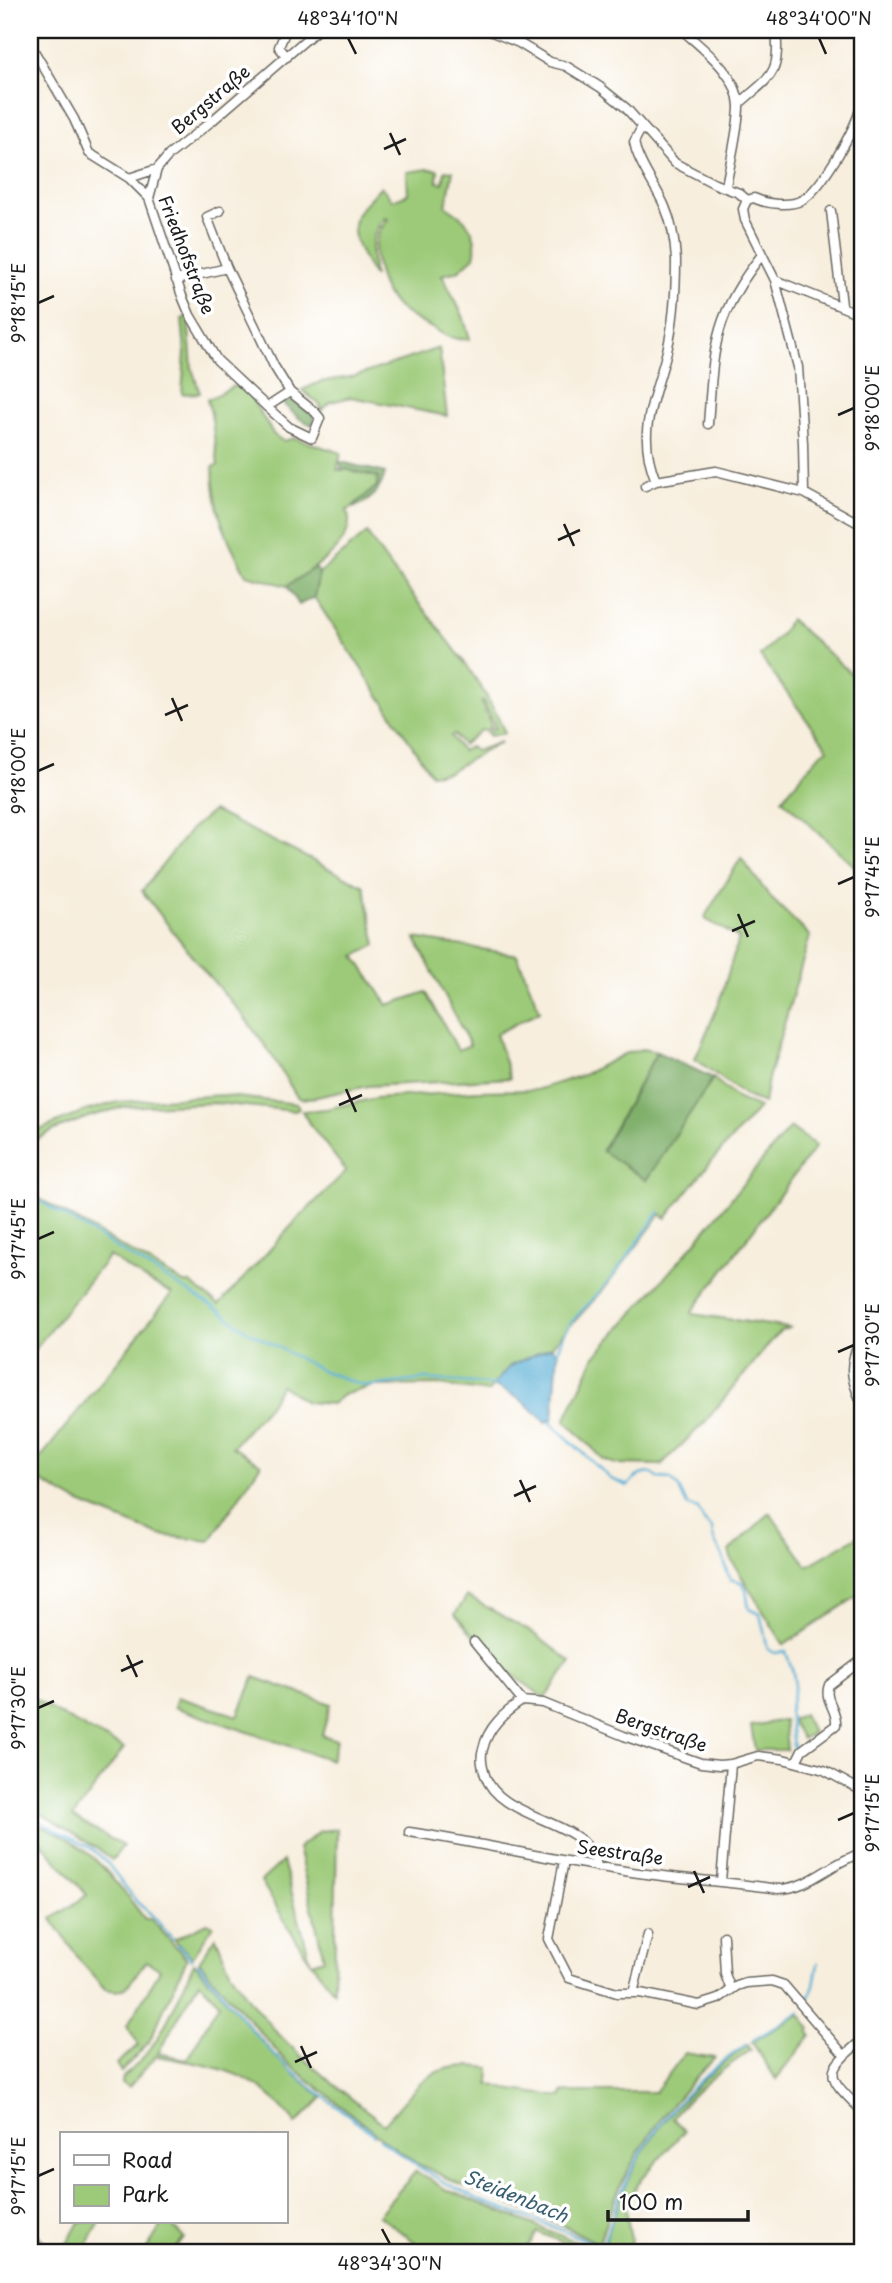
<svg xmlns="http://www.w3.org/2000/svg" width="892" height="2283" viewBox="0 0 892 2283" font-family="'Playpen Sans',sans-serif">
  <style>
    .green { fill: #9cca78; stroke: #5c734a; stroke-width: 2; fill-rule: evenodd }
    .forest { fill: #7dae68; stroke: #4c6542; stroke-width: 2 }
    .water { fill: #58afd5; stroke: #3a6678; stroke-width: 2 }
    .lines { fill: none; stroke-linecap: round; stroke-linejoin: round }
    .stream { stroke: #58afd5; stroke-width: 2.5 }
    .minor-casing { stroke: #696660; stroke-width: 11 }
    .tertiary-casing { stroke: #696660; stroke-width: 13 }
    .minor { stroke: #fff; stroke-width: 8 }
    .tertiary { stroke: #fff; stroke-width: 10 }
    .ticks { fill: none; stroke: #1c1c1c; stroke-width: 2.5 }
    .labels { text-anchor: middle; stroke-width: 7; stroke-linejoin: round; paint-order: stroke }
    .street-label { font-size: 18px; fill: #1c1c1c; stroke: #fff }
    .water-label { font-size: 19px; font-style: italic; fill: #375e6f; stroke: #fff }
    .neatline { fill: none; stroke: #1c1c1c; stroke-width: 2.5 }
    .ticks-label { font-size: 18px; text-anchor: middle; fill: #1c1c1c }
  </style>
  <rect width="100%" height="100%" fill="#fff"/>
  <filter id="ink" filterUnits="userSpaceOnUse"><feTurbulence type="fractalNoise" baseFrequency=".0143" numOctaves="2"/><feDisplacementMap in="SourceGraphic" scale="14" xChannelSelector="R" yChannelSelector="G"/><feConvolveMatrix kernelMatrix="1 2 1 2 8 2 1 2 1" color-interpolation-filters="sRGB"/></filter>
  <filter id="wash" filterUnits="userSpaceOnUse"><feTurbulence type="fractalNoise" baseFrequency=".00686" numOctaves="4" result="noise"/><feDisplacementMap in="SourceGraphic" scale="28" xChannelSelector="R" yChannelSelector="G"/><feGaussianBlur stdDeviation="1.57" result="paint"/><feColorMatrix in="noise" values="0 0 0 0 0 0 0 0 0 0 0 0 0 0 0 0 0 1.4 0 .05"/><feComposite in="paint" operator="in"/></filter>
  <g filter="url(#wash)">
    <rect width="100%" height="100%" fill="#f7eedd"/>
    <path class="green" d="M428,169l10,1 -1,12 6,1 2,-13 8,1 -7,35c19,11 34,27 28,51l-16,14 -16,4 21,41 7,23c-16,2 -26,-4 -40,-12 -33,-16 -49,-29 -54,-67 -2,-16 0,-28 12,-40l-2,-3c-18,18 -15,37 -12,60 -9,-16 -26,-41 -18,-60 5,-11 17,-22 25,-31l11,14 16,-6 -1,-22z
      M188,316l4,52 8,25 -18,1 3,-42 -3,-33z
      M439,348l8,68 -96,-19 -20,5 -10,9 -2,-1 2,-4 -19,-16 18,-8 36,-6z
      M236,385l12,8 26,42 9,6 12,-3 46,15 -4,17 8,-1 33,8 -1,9 -23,20 1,1 -8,3c13,34 -37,60 -60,76l-41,-11c-21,-41 -32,-61 -33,-108l5,-2 -7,-52 -4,-13z
      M367,533c44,69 106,124 138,200l-15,3 -3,-3 9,-5 -13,-27 -2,1 11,25 -7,4 -4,-1 -18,15 -9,-11 -3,2 11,15 8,-4 6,4 25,-9 -53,30 -17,2 -117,-177 5,-24z
      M790,619l72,64v190l-80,-74 38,-45 8,-5 -68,-93 21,-22z
      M213,811l151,75 12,59 -21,11 33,49 38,-13 32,58 12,-5 -55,-107 102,17 23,56 -44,23 14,44 -142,8 -51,11 -16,2 -4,-2 -28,-46 -28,-38 -42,-48 -57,-74 49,-62z
      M741,858l30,40 39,38 -42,143 -4,24 -18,-7 -51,-37 23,-53 21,-68 -34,-19 1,-4z
      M642,1049l15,3 -55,98 44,30 67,-102 25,21 21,9 -49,55 -44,55 -5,-4 -56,74 -54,59 -41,19 -22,26 -48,-7 -67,1 -30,9 -11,9 -26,-2 -25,-17 -12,20 -37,42 29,17 -51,77 -51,-6 -84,-34 -45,-26v-4l142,-178 -23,-11 -40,-26 -79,99v-162l154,90h6l29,22 75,-82 52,-52 -37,-48 -7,-12 24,-2 50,-11 102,-7 58,-1 47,-15 41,-21z
      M221,1095l76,9 2,4 -3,3 -81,-8 -92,4 -35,10 -36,14 -22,12v-9l55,-23 33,-9z
      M790,1127l26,19 -124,166 1,2 96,14 -10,4 -74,90 -44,43 -45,-1 -12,-4 -39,-40 30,-64 93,-105z
      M770,1513l37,53 55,-32v59l-78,52 -52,-84 -3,-10z
      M467,1596l66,37 38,29 -26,36 -49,-35 -41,-49z
      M254,1677l77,27 -9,31 15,5 -6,20 -157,-53 3,-10 61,19z
      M30,1696l32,20 62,32 -51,69 50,29 -11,14 -8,-7 -74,-46z
      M803,1714l10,19 -11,6 -11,-19z
      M784,1720l3,30h-32l-4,-24z
      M30,1822c55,16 82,54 115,97h6l36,40 -38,83 -28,30 -5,-8 23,-19 -12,-19 33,-56 -13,-9 -21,27 -9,3 -12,-2 -24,-27 -29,-43 35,-24 -48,-55 -9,-8z
      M337,1829l-3,162c-30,-34 -50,-72 -73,-110l22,-20 28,102 13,-4 -26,-111 22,-17z
      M207,1923l6,3 -21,32 -18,-19z
      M216,1937c5,11 9,24 15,35 37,63 97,109 153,152 37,-40 44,-65 106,-56l-1,16 17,5 56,8 1,-5h92l30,-39 30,5c-57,56 -93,108 -116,186l-37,-19 -103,-41 -43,-21 -36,-26 -94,-75 -87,-100z
      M194,1963c46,48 74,95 129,134l-27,27c-41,-54 -77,-57 -140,-68l-27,31 -7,-4 1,-6c37,-29 52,-73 71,-114zM199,1982l20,21 -32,56 -29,-6z
      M800,2014l11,15 -2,3 2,3 -35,44 -24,-37z
      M748,2045l3,5c-29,20 -57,39 -78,68l11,13 -41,46 -18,26 8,50h-20l-7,-5c-2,-13 5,-25 9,-36 25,-74 70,-123 133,-167z
      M416,2171l31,19 135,54 12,9h-19l3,-4 -40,-17 -15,21h-93l-52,-38z
      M79,2222h21l-17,31h-21z
      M164,2222h4l16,16 -11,15h-29z"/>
    <path class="forest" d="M289,399l24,16 1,4 -2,6 -12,-6 -19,-17z
      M341,462l44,11c-4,17 -14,28 -30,34l-2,-1 24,-20 1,-9 -32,-8 -5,1z
      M315,567l4,6 -5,24 -15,8 -12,-19z
      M657,1052l56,26 -67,102 -44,-29z
      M30,2228l28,25h-28z"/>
    <path class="water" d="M551,1347l7,5 -5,67 -7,3 -26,-23 -27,-14 17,-19z"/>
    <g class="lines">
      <path class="stream" d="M30,1195l190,116 26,19 54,29 21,11 41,15 8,1 57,-7 69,6
        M557,1353c6,-29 29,-45 47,-66 20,-23 37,-50 55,-75
        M550,1422l61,57 17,7c7,-10 12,-12 24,-13l6,5 13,1 8,9 8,17 11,4 6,12 8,8c1,14 5,15 11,28 4,8 1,13 7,22l11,3 5,7 3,20 11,5 8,35 7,4 11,-1 7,20 2,13 -6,27 4,36
        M30,1816l62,33 13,11 32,42 15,13 21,24
        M178,1945l14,14
        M198,1964c23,26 42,54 65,79 32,36 74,62 111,92
        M805,2006l9,-20 4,-23
        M753,2040l47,-28
        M380,2139c32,25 67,47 105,63 42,17 85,27 124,51
        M603,2248c1,-12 7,-23 11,-36 24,-70 70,-126 132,-167"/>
    </g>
  </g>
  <g filter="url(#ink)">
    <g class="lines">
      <g class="minor-casing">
        <path id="minor" d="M286,30l-7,17 8,10
          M487,30l32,13 31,19 16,4 34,21 26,21 49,55 40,21 24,9 8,7
          M682,30c21,19 56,44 57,76 0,21 -9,58 -13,80
          M30,44l44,75 15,34 40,25 20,20 33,98 8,19 27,45 50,47 23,-15
          M739,104c31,-28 42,-28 37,-74
          M642,127l-8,15 2,8c7,21 21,38 29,57 7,16 10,36 11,53 0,30 -2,62 -9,91 -12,49 -32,79 -11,130
          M129,178l28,-9
          M149,198l8,-29 12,-14 44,-35 104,-90
          M747,200l-4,9 2,11 30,60 23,87 5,76 1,50
          M747,200l7,-2c12,6 36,9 48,2 20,-11 55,-74 60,-97
          M220,211l-13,6 20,51 47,98 16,26 25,20 5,6 -8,20 -23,-11 -22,-20
          M831,211l11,94
          M176,280l51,-12
          M775,280l87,35
          M708,424c6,-75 4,-106 53,-168
          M645,486l11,-5 60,-10 88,22 58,32
          M474,1642l48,59
          M522,1701l21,2 81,33 77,27 18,2 12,-1 27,-8 25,3 41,11 38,21
          M522,1701c-18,12 -34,26 -39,48 -3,9 -1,17 2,26 15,47 106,43 112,92
          M796,1762l6,-12 34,-25c2,-15 -13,-25 -7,-40l33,-25
          M409,1832c71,11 140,27 210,38 53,9 106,11 159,19 32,0 54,-28 84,-36
          M564,1861l-15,78 20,39 48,15h23l59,12 19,-6 19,-13 9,-3 26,-2 12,4 60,70
          M721,1881l10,-117
          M723,1936l2,38 6,16
          M633,1993l15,-59
          M862,2040c-40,34 -36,35 0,71"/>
      </g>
      <g class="tertiary-casing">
        <path id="tertiary" d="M862,1338c-12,26 -12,37 0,63"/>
      </g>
      <use href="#minor" class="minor"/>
      <use href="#tertiary" class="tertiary"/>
    </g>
  </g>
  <path class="ticks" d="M348,38l8,16M819,38l7,16M390,133l10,22M384,149l22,-10M38,303l16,-7M838,415l16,-7M564,524l10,22M558,540l22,-10M172,698l10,23M165,715l23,-10M38,771l16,-7M838,884l16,-7M738,914l10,23M732,931l23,-10M346,1089l10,23M339,1105l23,-10M38,1239l16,-7M838,1352l16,-7M520,1480l10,22M514,1496l22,-10M127,1655l10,22M121,1671l22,-10M38,1708l16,-7M838,1820l16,-7M694,1871l10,22M688,1887l22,-10M301,2046l10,22M295,2062l22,-10M38,2176l16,-7M382,2229l8,15"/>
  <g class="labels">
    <g class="street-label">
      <text transform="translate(211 100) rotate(-40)" y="6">Bergstraße</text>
      <text transform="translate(186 255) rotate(69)" y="6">Friedhofstraße</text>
      <text transform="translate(661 1731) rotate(19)" y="6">Bergstraße</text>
      <text transform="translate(620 1853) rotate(8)" y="6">Seestraße</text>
    </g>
    <g class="water-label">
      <text transform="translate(516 2196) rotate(22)" y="7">Steidenbach</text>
    </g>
  </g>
  <rect width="892" height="2283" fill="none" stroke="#fff" stroke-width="77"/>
  <rect x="60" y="2132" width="228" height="91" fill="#ffffff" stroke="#a4a4a4" stroke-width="2"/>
  <rect x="74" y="2155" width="35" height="10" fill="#ffffff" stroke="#a4a4a4" stroke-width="2"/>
  <text x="122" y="2168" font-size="21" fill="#1c1c1c">Road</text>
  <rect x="74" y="2185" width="35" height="21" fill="#9cca78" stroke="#a4a4a4" stroke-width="2"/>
  <text x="122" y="2202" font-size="21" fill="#1c1c1c">Park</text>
  <path d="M608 2210v10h140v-10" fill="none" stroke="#1c1c1c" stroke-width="3.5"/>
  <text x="619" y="2210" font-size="21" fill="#1c1c1c" stroke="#ffffff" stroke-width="5" paint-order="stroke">100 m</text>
  <rect x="38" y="38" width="816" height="2206" class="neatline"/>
  <g class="ticks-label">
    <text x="348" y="25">48°34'10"N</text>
    <text x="819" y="25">48°34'00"N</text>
    <text transform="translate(19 303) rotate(-90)" y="6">9°18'15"E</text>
    <text transform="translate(873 408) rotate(-90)" y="6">9°18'00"E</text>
    <text transform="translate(19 771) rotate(-90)" y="6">9°18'00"E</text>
    <text transform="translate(873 877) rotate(-90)" y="6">9°17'45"E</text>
    <text transform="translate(19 1239) rotate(-90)" y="6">9°17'45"E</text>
    <text transform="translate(873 1345) rotate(-90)" y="6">9°17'30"E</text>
    <text transform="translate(19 1708) rotate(-90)" y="6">9°17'30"E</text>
    <text transform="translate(873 1813) rotate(-90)" y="6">9°17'15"E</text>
    <text transform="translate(19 2176) rotate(-90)" y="6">9°17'15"E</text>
    <text x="390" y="2270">48°34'30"N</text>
  </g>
</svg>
